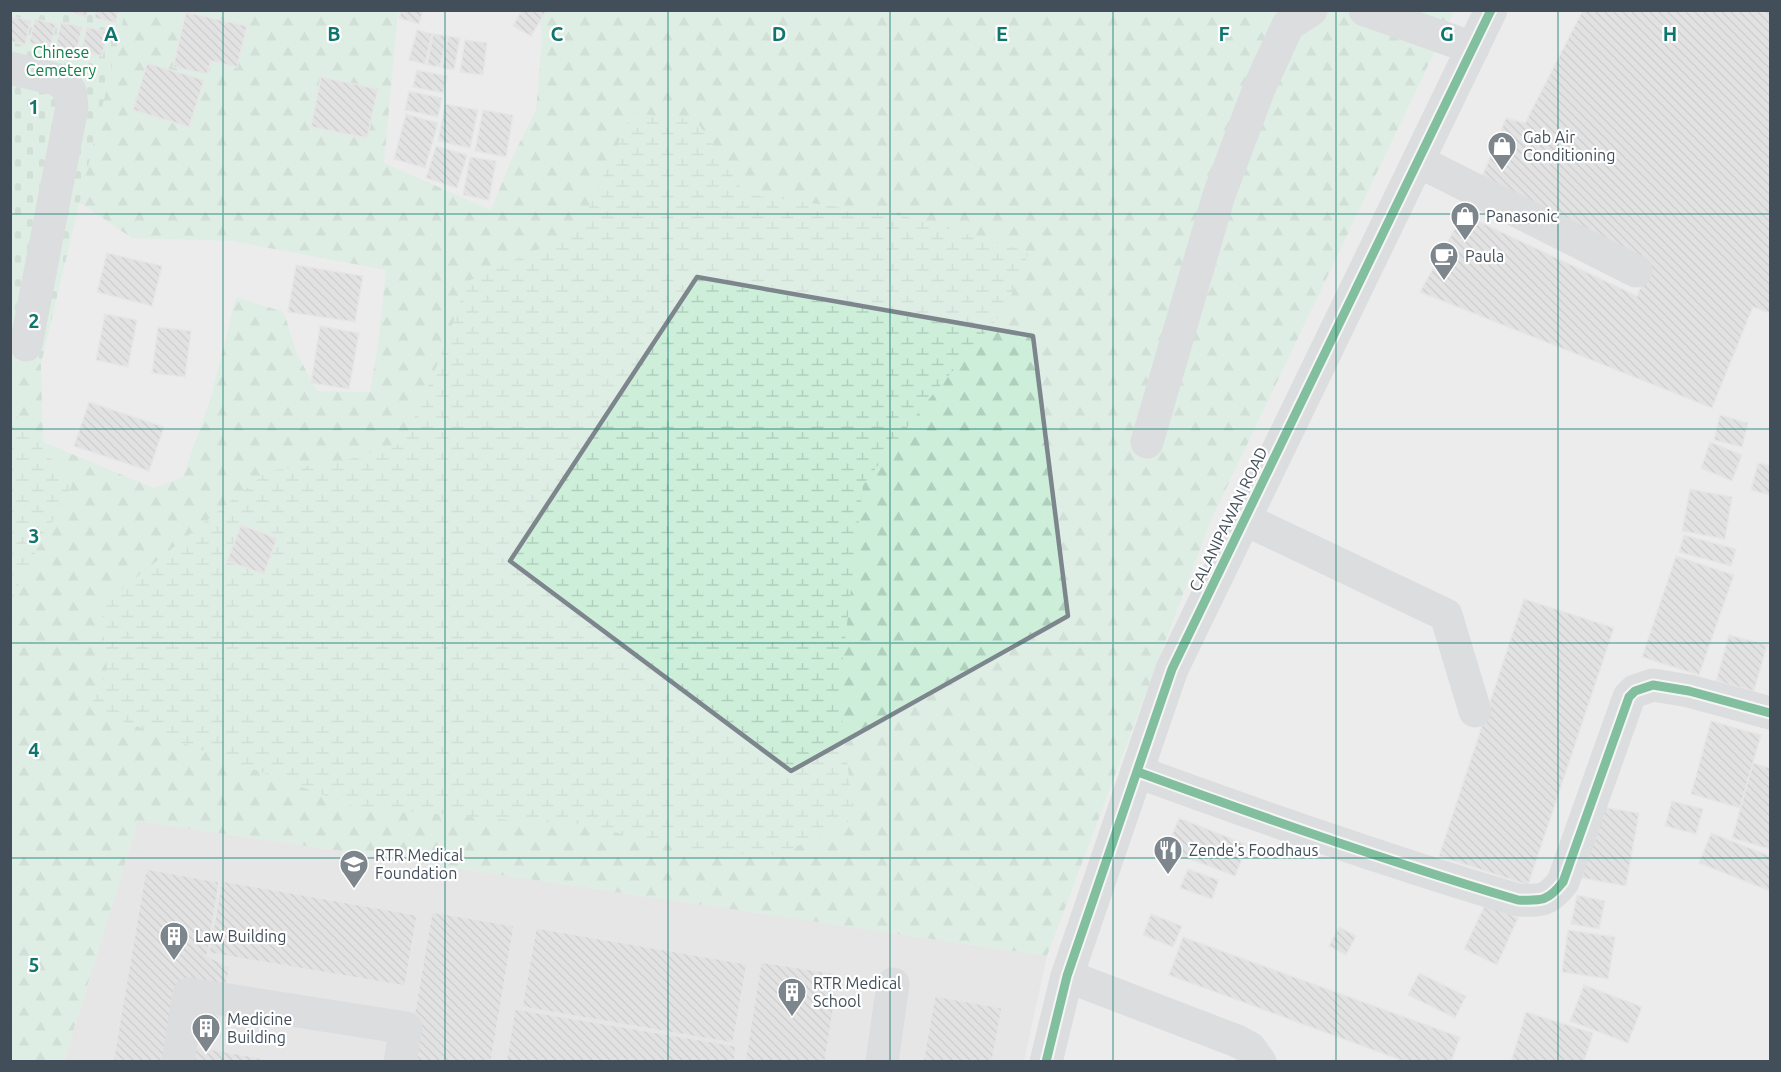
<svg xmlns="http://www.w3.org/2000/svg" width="1781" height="1072" viewBox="0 0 1781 1072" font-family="Ubuntu,sans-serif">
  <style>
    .education { fill: #deddde }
    .forest { fill: url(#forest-firs) }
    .wetland { fill: url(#wetland-marsh) }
    .cemetery { fill: url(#cemetery-stones) }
    .building { fill: url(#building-back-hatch); stroke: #dededf; stroke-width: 1.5 }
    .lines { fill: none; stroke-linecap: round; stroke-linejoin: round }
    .minor { stroke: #c8cbce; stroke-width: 33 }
    .cycleway-casing { stroke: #fff; stroke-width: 13 }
    .cycleway { stroke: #00873e; stroke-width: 9 }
    .marked { fill: none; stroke: #7e868d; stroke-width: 4.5; stroke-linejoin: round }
    .grid { fill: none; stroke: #0f766e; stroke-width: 1.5; stroke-opacity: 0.55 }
    .labels { text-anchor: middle; stroke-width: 4.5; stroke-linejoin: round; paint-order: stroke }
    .park-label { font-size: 16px; fill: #0e8048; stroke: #fff }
    .poi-label { font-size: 16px; fill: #424f5a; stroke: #fff; text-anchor: start }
    .street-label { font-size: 16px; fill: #424f5a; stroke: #fff }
    .grid-label { font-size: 20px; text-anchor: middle; font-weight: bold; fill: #0f766e; stroke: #fff; stroke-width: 4.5; stroke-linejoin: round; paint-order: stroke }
  </style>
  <defs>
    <pattern id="forest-firs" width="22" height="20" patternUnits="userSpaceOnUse" patternTransform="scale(1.5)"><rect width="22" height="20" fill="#cdefda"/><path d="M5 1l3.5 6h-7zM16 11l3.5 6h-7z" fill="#b1cfbd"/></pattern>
    <pattern id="wetland-marsh" width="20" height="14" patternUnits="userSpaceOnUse" patternTransform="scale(1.5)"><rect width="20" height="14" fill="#cdefda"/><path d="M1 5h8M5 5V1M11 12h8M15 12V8" fill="none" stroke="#b1cfbd"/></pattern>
    <pattern id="cemetery-stones" width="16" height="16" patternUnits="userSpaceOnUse" patternTransform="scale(1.5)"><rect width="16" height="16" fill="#cdefda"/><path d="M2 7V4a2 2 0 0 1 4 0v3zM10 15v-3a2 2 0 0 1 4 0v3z" fill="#b1cfbd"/></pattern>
    <pattern id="building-back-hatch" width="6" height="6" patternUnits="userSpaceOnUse" patternTransform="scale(1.5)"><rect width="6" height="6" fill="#d4d4d7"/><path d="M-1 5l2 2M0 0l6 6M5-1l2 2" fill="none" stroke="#aeaeb1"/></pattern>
  </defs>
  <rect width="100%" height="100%" fill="#edecec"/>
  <path class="education" d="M138,821l909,135 -23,105 -960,1z"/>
  <path class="forest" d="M125,11h273l-14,152 107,47 22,-54 23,-46 6,-71 -3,-28h915l-243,509 -164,436 -909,-135 -74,240h-53l-1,-703 31,6 2,78 111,46 29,-11 28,-80 25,-100 48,15 12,40 21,39 53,1 9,-55 7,-67 -154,-29 -100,-3 -53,-36z"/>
  <path class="wetland" d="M632,113l64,7 49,74 159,22 125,36 -24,57 -76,90 -66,86 -24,208 15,126 -75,36 -81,-3 -118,-28 -85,-5 -139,-12 -266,-98 17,-40 -6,-63 167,-135 76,-10 59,-18 37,-85 28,-77 110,-50z
    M11,409l61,76 -56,104 -5,38z"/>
  <path class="cemetery" d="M10,11h115l-84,353 -30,-6z"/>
  <path class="building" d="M65,10h23l-2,7z
    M96,10h22l-2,13 -22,-5z
    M401,10h22l-4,14 -20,-6z
    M522,10h25l-16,26 -18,-10z
    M1583,10h187v303l-17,-6 -41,101 -292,-116 43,-78 174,82 11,-28 -168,-86 26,-64 19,5z
    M186,12l61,14 -10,41 -26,-6 -4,13 -34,-7z
    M11,16l20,5 -6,24 -15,-4z
    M35,19l21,5 -6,24 -21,-5z
    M61,22l21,5 -5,24 -21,-5z
    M87,27l21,5 -6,24 -21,-5z
    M417,30l15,4 -7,30 -16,-4z
    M433,34l14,2 -7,31 -13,-2z
    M448,36l12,2 -6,32 -12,-2z
    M465,40l22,3 -4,32 -23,-3z
    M147,63l57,17 -15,47 -56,-17z
    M417,70l30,6 -4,17 -30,-6z
    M321,77l57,12 -11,49 -56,-11z
    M409,91l33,7 -4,19 -33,-7z
    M445,104l33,6 -8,38 -32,-7z
    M483,110l30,5 -7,42 -31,-6z
    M406,114l32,9 -13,45 -31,-9z
    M436,146l31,9 -10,33 -31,-10z
    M470,157l26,4 -7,39 -26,-5z
    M107,253l55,13 -10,40 -55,-14z
    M296,265l67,11 -8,46 -67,-10z
    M105,314l32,6 -9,47 -32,-7z
    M320,326l39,7 -10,56 -38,-6z
    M158,327l33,4 -6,46 -33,-4z
    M89,402l75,25 -15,44 -75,-25z
    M1720,415l28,8 -6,24 -28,-7z
    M1710,442l32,13 -10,26 -31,-13z
    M1758,463l12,3v29l-19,-5z
    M1690,489l42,8 -7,42 -43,-8z
    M241,525l36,13 -13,36 -37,-13z
    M1684,535l52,14 -5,17 -52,-14z
    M1676,556l58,19 -35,100 -57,-18z
    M1524,599l90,29 -86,257 -89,-29z
    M1729,635l38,10 -13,46 -38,-10z
    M1711,721l50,14 -21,73 -49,-14z
    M1753,763l17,5v81l-38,-11z
    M1672,801l31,8 -7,25 -31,-8z
    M1596,806l43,7 -13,73 -44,-8z
    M1179,818l69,27 -13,31 -69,-26z
    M1711,833l59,23v35l-71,-28z
    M146,869l73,13 -12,74 23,11 -16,73 -35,2 -4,20h-62z
    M1188,869l31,11 -7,19 -32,-11z
    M222,881l195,34 -12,71 -196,-33z
    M1577,895l28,6 -6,28 -28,-5z
    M1486,903l32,15 -21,47 -33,-16z
    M432,912l82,14 -23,136h-85z
    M1151,914l31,12 -9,21 -30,-12z
    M1339,927l17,9 -10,19 -17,-9z
    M536,928l211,36 -14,79 -211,-36z
    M1568,930l47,7 -7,42 -46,-7z
    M1183,937l277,100 -9,25h-45l-237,-87z
    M761,962l78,12 -14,88h-80z
    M1419,973l47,23 -11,22 -47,-23z
    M1584,985l58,22 -14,36 -58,-22z
    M935,996l67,12 -10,54h-69z
    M515,1009l221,37 -2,16h-228z
    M1526,1012l67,21 -9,29h-73z
    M182,1044l100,18h-103z"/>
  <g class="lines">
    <path class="minor" d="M1365,10l108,38
      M10,68l49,12 11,11 2,16 -46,238
      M1418,161l218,110
      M1147,442l72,-247 41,-109 28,-61 23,-15
      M1244,519l202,96 29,96
      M1138,772c126,46 251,90 380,128 24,1 30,1 45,-18l66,-185 6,-6 18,-6 36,6 81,22
      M1067,976l170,65 13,7 10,14
      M178,1062l11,-68 217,34 -6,34
      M882,1062l11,-78
      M1046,1062l21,-86 105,-307 319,-659"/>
    <g class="cycleway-casing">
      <path id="cycleway" d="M1138,772c126,46 251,90 380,128 24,1 30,1 45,-18l66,-185 6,-6 18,-6 36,6 81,22
        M1046,1062l21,-86 105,-307 319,-659"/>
    </g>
    <use href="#cycleway" class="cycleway"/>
  </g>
  <path d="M0 0H1781V1072H0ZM697,277l336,59 35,280 -277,155 -281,-210z" fill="#edecec" fill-opacity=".55" fill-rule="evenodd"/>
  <path class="marked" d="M697,277l336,59 35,280 -277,155 -281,-210z"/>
  <path class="grid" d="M223,10v1052M445,10v1052M668,10v1052M890,10v1052M1113,10v1052M1336,10v1052M1558,10v1052M10,214h1760M10,429h1760M10,643h1760M10,858h1760"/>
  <defs>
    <g id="shop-pin" transform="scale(1.5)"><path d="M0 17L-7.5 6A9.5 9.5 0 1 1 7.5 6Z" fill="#7e868d" stroke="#fff"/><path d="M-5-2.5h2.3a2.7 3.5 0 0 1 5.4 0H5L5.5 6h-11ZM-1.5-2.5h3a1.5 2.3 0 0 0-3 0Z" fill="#fff"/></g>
    <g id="cafe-pin" transform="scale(1.5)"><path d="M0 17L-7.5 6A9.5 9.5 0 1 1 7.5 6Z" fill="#7e868d" stroke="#fff"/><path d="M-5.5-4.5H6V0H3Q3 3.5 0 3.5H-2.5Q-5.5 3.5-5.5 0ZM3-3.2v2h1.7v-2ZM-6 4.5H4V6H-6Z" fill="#fff"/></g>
    <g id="restaurant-pin" transform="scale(1.5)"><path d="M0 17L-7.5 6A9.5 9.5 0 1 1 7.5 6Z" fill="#7e868d" stroke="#fff"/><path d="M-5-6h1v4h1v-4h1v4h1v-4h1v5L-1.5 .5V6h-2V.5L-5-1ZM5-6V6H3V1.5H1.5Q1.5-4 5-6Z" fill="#fff"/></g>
    <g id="university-pin" transform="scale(1.5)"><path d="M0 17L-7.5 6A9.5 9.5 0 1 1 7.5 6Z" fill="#7e868d" stroke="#fff"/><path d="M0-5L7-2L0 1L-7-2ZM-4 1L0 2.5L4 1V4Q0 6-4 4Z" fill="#fff"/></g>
    <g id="building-pin" transform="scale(1.5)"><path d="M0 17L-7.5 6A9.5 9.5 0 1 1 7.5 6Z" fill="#7e868d" stroke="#fff"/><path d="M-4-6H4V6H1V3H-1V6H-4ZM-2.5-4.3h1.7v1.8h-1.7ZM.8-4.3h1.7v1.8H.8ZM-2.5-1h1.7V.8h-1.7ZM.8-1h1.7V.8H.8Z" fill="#fff"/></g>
  </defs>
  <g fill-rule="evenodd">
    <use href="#shop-pin" x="1502" y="146"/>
    <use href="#shop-pin" x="1465" y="216"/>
    <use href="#cafe-pin" x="1444" y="256"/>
    <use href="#restaurant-pin" x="1168" y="850"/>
    <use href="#university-pin" x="354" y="864"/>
    <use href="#building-pin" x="174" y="936"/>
    <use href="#building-pin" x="792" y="992"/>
    <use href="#building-pin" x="206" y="1028"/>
  </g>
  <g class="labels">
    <g class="park-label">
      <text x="61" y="58">Chinese<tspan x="61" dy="18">Cemetery</tspan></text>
    </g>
    <g class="poi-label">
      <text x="1523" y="143">Gab Air<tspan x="1523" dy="18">Conditioning</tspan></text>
      <text x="1486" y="222">Panasonic</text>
      <text x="1465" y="262">Paula</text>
      <text x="1189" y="856">Zende's Foodhaus</text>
      <text x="375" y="861">RTR Medical<tspan x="375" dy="18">Foundation</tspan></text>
      <text x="195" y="942">Law Building</text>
      <text x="813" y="989">RTR Medical<tspan x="813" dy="18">School</tspan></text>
      <text x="227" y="1025">Medicine<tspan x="227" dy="18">Building</tspan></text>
    </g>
    <g class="street-label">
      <text transform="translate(1228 519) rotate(-64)" y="6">CALANIPAWAN ROAD</text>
    </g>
  </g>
  <g class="grid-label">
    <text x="111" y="41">A</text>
    <text x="334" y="41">B</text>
    <text x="557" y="41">C</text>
    <text x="779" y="41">D</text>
    <text x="1002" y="41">E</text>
    <text x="1224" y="41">F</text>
    <text x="1447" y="41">G</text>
    <text x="1670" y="41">H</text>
    <text x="34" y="114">1</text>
    <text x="34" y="328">2</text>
    <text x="34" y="543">3</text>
    <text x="34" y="757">4</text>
    <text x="34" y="972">5</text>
  </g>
  <rect width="1781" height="1072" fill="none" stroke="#424f5a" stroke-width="24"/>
</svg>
